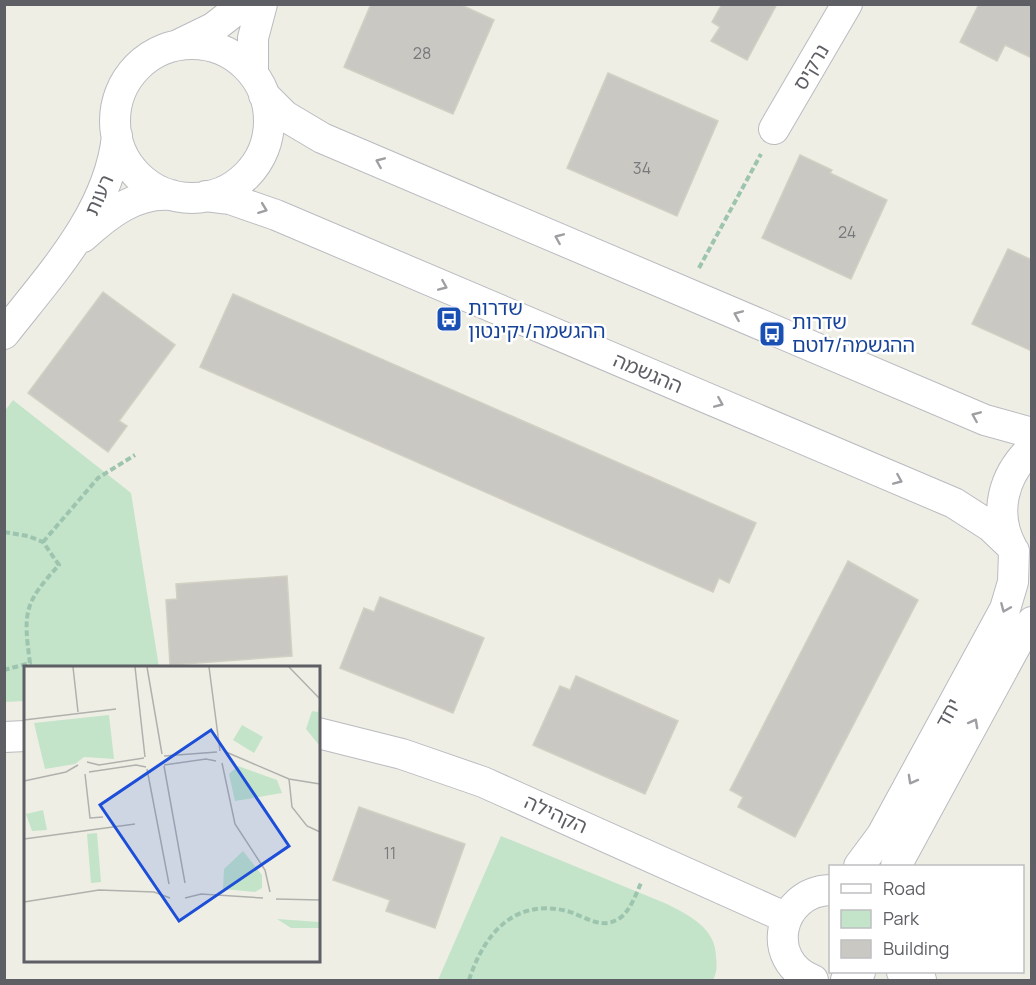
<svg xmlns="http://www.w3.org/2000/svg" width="1036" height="985" viewBox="0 0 1036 985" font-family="Manrope,'Noto Sans Hebrew',sans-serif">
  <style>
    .green { fill: #c3e4c9 }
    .building { fill: #cac8c2; stroke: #d2d0c3; stroke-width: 1.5 }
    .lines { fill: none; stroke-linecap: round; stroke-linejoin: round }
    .minor-casing { stroke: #babbc0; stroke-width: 32 }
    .path { stroke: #9dc4af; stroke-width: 4; stroke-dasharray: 6 3; stroke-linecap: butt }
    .minor { stroke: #fff; stroke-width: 30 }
    .oneway { stroke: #9e9fa2 }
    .labels { text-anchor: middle; stroke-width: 5; stroke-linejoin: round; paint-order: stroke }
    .number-label { font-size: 16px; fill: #78797c }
    .street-label { font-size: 20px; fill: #5d5f64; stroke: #fff }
    .transit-label { font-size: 20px; fill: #164399; stroke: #fff; text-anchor: start }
    .inset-road { fill: none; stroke: #b0b1ad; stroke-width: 1.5 }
    .view { fill: #1d4ed8; fill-opacity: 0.15; stroke: #1d4ed8; stroke-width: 3 }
    .inset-edge { fill: none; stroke: #5d5f64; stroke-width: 3 }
  </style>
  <rect width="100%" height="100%" fill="#eeeee5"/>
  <path class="green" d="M13,400l118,93 28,174h-133l-1,34 -20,1 -1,-290z
    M501,836l166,68c23,12 49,24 49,53 1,9 1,15 -3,23h-275z"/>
  <path class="building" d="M371,4h88l35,16 -41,94 -109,-47z
    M722,4h55l-30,56 -36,-19 9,-14 -8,-5z
    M979,4h53v54l-27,-13 -8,16 -37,-19z
    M608,73l110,48 -41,95 -110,-48z
    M800,155l32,15 -2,3 57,27 -36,79 -89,-41z
    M1008,249l24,11v91l-60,-27z
    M103,292l72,53 -56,76 8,5 -19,26 -80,-59z
    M233,294l523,229 -27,60 -10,-5 -6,14 -513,-225z
    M848,561l70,39 -123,237 -57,-30 5,-10 -13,-7z
    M287,576l5,80 -122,9 -4,-65 11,-1 -1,-15z
    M380,597l104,41 -31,75 -113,-45 24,-60 10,4z
    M576,676l102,45 -33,73 -112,-49 27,-59 10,4z
    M359,807l106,37 -30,84 -49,-17 4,-11 -57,-20z"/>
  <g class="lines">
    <g class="minor-casing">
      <path id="minor" d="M115 121a77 77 0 1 1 154 0a77 77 0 1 1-154 0Z
        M178,45l35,-17 31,-24
        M253,74v-36l9,-34
        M264,95l21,21 37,22 663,282 47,13
        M774,129l73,-125
        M206,196l24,3 46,16 678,288 36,23 21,20
        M83,237c25,-23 53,-45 88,-42
        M4,334c46,-59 105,-121 113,-198
        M1012,548c-19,-35 -9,-73 20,-100
        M318,733l84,21 81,28 304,136
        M4,737l22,-1
        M859,866l23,-31 123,-226 8,-27 1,-31
        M896,866l125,-230 11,-14
        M902,972l19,8
        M813,980c-49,-19 -35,-88 17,-90
        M846,980l14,-8"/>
    </g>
    <path class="path" d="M699,268l62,-114
      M4,532l24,4 15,6 16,23c-35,38 -36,47 -29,98l-26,7
      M43,542l55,-64 37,-23
      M469,980c15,-46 45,-82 98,-69 18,5 34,20 53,7 10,-7 16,-24 21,-35"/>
    <use href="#minor" class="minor"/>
  </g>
  <defs><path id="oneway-chevron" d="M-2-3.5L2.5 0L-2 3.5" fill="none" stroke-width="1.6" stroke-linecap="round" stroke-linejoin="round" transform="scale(1.5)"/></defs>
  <g class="oneway">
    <use href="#oneway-chevron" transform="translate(380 162) rotate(-157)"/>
    <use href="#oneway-chevron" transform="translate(263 209) rotate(21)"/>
    <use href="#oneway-chevron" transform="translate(559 238) rotate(-157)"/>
    <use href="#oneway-chevron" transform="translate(443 286) rotate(23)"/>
    <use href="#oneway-chevron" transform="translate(738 315) rotate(-157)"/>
    <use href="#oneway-chevron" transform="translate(719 403) rotate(23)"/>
    <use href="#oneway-chevron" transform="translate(976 416) rotate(-157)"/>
    <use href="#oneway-chevron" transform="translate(898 480) rotate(23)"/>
    <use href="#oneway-chevron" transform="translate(1005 608) rotate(113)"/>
    <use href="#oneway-chevron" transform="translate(974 723) rotate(-61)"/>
    <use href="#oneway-chevron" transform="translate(912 780) rotate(119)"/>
  </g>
  <defs>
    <g id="bus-square" transform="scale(1.35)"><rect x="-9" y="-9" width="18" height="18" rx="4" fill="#1a4fb4" stroke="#fff"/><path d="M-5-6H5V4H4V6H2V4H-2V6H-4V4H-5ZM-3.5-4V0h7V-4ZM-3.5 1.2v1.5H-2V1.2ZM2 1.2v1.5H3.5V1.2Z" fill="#fff"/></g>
  </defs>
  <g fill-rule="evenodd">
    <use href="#bus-square" x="449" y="319"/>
    <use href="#bus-square" x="772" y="334"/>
  </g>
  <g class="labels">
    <g class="number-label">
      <text x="422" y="59">28</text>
      <text x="642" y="174">34</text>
      <text x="847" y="238">24</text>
      <text x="390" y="859">11</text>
    </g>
    <g class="street-label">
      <text transform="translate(811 67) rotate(-59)" y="7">נרקיס</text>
      <text transform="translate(99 195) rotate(-66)" y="7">רעות</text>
      <text transform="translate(648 373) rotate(23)" y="7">ההגשמה</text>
      <text transform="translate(948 713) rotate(-61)" y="7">יחד</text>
      <text transform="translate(556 814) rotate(24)" y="7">הקהילה</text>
    </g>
    <g class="transit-label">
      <text x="468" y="315">שדרות<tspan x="468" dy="23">ההגשמה/יקינטון</tspan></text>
      <text x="792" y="329">שדרות<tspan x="792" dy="23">ההגשמה/לוטם</tspan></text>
    </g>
  </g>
  <g transform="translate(24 666)">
    <rect width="296" height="296" fill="#eeeee5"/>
    <path d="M295,41h1l-1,38 -13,-16 6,-18 6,1zM85,49l5,44 -30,-2 -9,7 -30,5 -11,-46zM218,59l21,12 -9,16 -21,-13zM214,100l39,14 5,13 -47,8 -6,-27zM19,144l4,20 -15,1 -6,-17zM73,167l4,49 -10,1 -4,-49zM219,185l19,24v13l-7,4 -32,-3 1,-20zM253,253l42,3v6h-28z" fill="#c3e4c9"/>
    <path class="inset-road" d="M49,1l5,45M111,1l10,90M123,1l15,87M185,1l11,84M265,1l31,32M0,54l92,-11M202,86l63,27 31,5M140,90l53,-4M63,96l12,3 45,-7M198,97l13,61 30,46 5,22M140,99l42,-6 10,2M140,100l21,117M123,103l22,115M65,106l47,-7 10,2M61,108l5,44 13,-1M265,113l3,28 15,19 13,6M0,115l42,-9 12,-7M0,173l111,-15M161,232l16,-4 62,4M252,233l44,1M0,236l75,-12 55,2 16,6"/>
    <path class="view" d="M187,64l78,116 -110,75 -79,-116z"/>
    <rect width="296" height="296" class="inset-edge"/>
  </g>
  <rect width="1036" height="985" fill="none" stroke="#5d5f64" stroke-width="12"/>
  <rect x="829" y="865" width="195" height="108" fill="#ffffff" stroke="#bebfc1" stroke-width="1.5"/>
  <rect x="841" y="884" width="30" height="9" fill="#ffffff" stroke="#bebfc1" stroke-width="1.5"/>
  <text x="883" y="895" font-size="18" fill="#5d5f64">Road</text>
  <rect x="841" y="910" width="30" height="18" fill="#c3e4c9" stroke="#bebfc1" stroke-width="1.5"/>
  <text x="883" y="925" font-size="18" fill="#5d5f64">Park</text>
  <rect x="841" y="940" width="30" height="18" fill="#cac8c2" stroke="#bebfc1" stroke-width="1.5"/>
  <text x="883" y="955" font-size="18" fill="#5d5f64">Building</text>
</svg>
